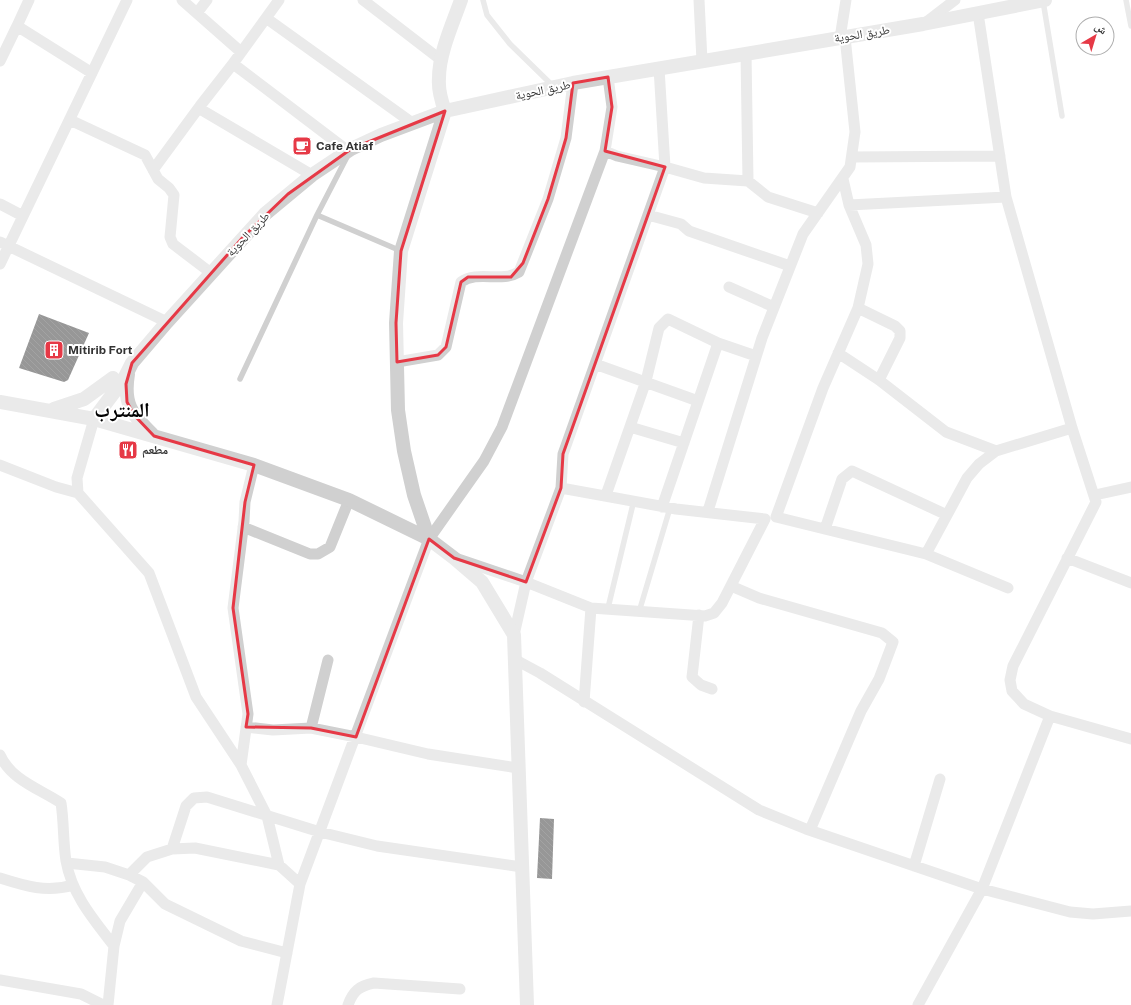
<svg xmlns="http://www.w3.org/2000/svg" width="1131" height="1005" viewBox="0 0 1131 1005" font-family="'Public Sans','Noto Naskh Arabic',sans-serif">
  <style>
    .building { fill: url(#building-back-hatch) }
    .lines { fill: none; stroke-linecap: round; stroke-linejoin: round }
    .service { stroke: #d0d0d0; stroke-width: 5.5 }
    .minor { stroke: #d0d0d0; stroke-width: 11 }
    .tertiary { stroke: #d0d0d0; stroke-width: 14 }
    .marked { fill: none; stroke: #e63946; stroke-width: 3; stroke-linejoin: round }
    .labels { text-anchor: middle; stroke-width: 4; stroke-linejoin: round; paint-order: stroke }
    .street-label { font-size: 12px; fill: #333; stroke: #fff }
    .poi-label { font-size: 12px; font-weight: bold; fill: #333; stroke: #fff; text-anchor: start }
    .town-label { font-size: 20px; font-weight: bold; fill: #000; stroke: #fff }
  </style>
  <defs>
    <pattern id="building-back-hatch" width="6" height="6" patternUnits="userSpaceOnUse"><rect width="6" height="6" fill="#1a1a1a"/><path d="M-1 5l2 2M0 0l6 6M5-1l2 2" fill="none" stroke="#333"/></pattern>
  </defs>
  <rect width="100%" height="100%" fill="#fff"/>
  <path class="building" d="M39,314l50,19 -21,47 -4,2 -45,-14z
    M540,818l14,1 -2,60 -15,-1z"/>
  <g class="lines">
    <path class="service" d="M483,0l4,15 23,29 42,41
      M1126,0l5,26
      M1043,1l19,115
      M317,215l84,36
      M240,379l77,-164 31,-60
      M608,608l26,-108
      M639,612l31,-104"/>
    <path class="minor" d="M29,0l-12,26 75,47
      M182,0l59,52
      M363,0l78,60
      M699,0l3,61
      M197,13l10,-13
      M978,13l28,184 66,231 24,74 -83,164 -3,14 2,11 12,13 26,12 81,23
      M266,18l145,104
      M925,23l30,-23
      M840,38l6,-38
      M746,53l2,128
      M0,61l17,-35
      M232,65l47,-65
      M70,120l75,35 13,24 11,9 5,7 -4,42 3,7 38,29
      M605,151l12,5 48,11 39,11 44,3 20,16 50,16
      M852,157l148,-1
      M153,170l47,-64
      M312,175l-112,-66v-3l32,-41 4,1 112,85
      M843,179l6,26 17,40 2,19 -10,44 -35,80 -47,129 150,37 82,34
      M0,204l23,12
      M849,205l157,-8
      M648,215l33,9 8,7 101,35
      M0,242l167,80
      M0,264l127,-264
      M729,287l45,20
      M858,308l37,18 5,5v7l-21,42
      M718,343l38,13
      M838,353l41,27 67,52 50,19
      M397,362l41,-7 8,-8 15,-65c17,-12 40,1 58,-10l29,-73 18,-61 7,-55
      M595,364l103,37
      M94,419l-17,59 1,15 71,80 47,124 45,68 26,51 12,49 21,19
      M630,427l54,16
      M0,465l56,22 22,6
      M561,488l2,-34 102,-287 -6,-99
      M606,495l40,-114 13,-53 9,-9 50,24 -56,164
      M1095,495l36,-8
      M708,511l54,-173 41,-104 47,-67 5,-35 -10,-95
      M243,527l67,27h8l12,-7 19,-47
      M825,529l17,-50 10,-8 95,44
      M926,554l41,-76 12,-14 17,-13 76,-23
      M1067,558l64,25
      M458,559l68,23 65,26 114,8 9,-3 8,-10 43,-84 -89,-10 -115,-21 -35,94 -12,53
      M731,586l28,12 123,35 11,9 -14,37 -18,32 -51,119
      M699,615l-7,62 9,8 11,4
      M514,659l26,14 219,137 47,19 176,60 88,23 23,2 38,-3
      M584,702l7,-94
      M246,727l27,3 38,-2 45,9 72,17 90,14
      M311,728l17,-68
      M0,755c11,25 40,34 61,48 3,19 2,39 5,58 6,34 28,59 48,85
      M241,765l7,-51 -15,-106 11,-87 1,-19 9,-37
      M172,849l14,-43 8,-8 13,-1 113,35 57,14 145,21
      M67,863l38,4 24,8 14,7 22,22 76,37 46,12
      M914,866l26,-87
      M129,875l18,-18 25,-8 23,-1 84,17
      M0,878c25,8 47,15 73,7
      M0,980l81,14 22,11
      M108,1005l6,-59 6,-25 23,-39
      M277,1005l23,-121 129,-345 55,-78 18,-34 103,-276 7,-44 -4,-30
      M348,1005c5,-14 11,-19 26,-22l86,6
      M918,1005l64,-116 68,-173"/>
    <path class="tertiary" d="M128,374c-5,30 3,39 24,60
      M0,402l94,17 160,46 95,35 80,39 25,19 28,24 32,53 13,370
      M54,409l30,-10 29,-21
      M94,419l30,-40 8,-16 35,-41 98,-108 47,-39 39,-26 30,-14 64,-24 128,-28 350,-59 122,-24
      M429,539l-15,-44 -10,-44 -6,-41 -2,-87 5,-72 44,-140c-4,-11 -7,-22 -6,-33 0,-25 14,-55 22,-78"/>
  </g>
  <path d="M0 0H1131V1005H0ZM608,77l4,30 -7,44 60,16 -102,287 -2,34 -35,94 -72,-24 -25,-19 -73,198 -45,-9 -65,-1 2,-13 -15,-106 12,-106 9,-37 -100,-29 -20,-21 -7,-13 -1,-18 6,-21 112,-127 44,-42 63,-45 94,-38 -44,140 -5,72 1,39 41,-7 8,-8 15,-65 7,-5h43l12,-14 25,-64 18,-61 7,-55z" fill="#fff" fill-opacity=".55" fill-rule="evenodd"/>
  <path class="marked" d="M608,77l4,30 -7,44 60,16 -102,287 -2,34 -35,94 -72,-24 -25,-19 -73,198 -45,-9 -65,-1 2,-13 -15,-106 12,-106 9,-37 -100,-29 -20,-21 -7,-13 -1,-18 6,-21 112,-127 44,-42 63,-45 94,-38 -44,140 -5,72 1,39 41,-7 8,-8 15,-65 7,-5h43l12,-14 25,-64 18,-61 7,-55z"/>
  <defs>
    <g id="cafe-square" transform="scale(1)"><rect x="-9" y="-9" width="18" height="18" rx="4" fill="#e63946" stroke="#fff"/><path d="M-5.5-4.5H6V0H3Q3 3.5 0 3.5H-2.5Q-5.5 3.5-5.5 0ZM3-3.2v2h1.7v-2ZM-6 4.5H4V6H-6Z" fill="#fff"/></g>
    <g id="building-square" transform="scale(1)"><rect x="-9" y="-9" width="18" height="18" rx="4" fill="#e63946" stroke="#fff"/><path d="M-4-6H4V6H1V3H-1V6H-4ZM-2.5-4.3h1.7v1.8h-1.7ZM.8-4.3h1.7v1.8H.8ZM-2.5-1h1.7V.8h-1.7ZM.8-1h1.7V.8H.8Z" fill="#fff"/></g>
    <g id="restaurant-square" transform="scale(1)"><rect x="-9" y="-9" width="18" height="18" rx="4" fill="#e63946" stroke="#fff"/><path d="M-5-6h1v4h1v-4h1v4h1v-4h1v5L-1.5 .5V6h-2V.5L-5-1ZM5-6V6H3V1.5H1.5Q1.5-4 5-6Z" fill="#fff"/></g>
  </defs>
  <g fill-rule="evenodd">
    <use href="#cafe-square" x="302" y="146"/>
    <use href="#building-square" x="54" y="350"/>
    <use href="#restaurant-square" x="128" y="450"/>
  </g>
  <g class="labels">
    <g class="street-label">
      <text transform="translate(862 34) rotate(-9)" y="4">طريق الحوية</text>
      <text transform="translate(543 90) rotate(-12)" y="4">طريق الحوية</text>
      <text transform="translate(248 234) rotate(-46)" y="4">طريق الحوية</text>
    </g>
    <g class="poi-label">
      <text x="316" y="150">Cafe Atiaf</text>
      <text x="68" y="354">Mitirib Fort</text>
      <text x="142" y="454">مطعم</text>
    </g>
    <g class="town-label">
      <text x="122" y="417">المنترب</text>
    </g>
  </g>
  <g transform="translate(1095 36) rotate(38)"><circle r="19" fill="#ffffff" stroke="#adadad"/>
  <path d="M0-3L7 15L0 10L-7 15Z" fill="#e63946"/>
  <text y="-6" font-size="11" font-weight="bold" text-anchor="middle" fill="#333333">ش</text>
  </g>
</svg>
